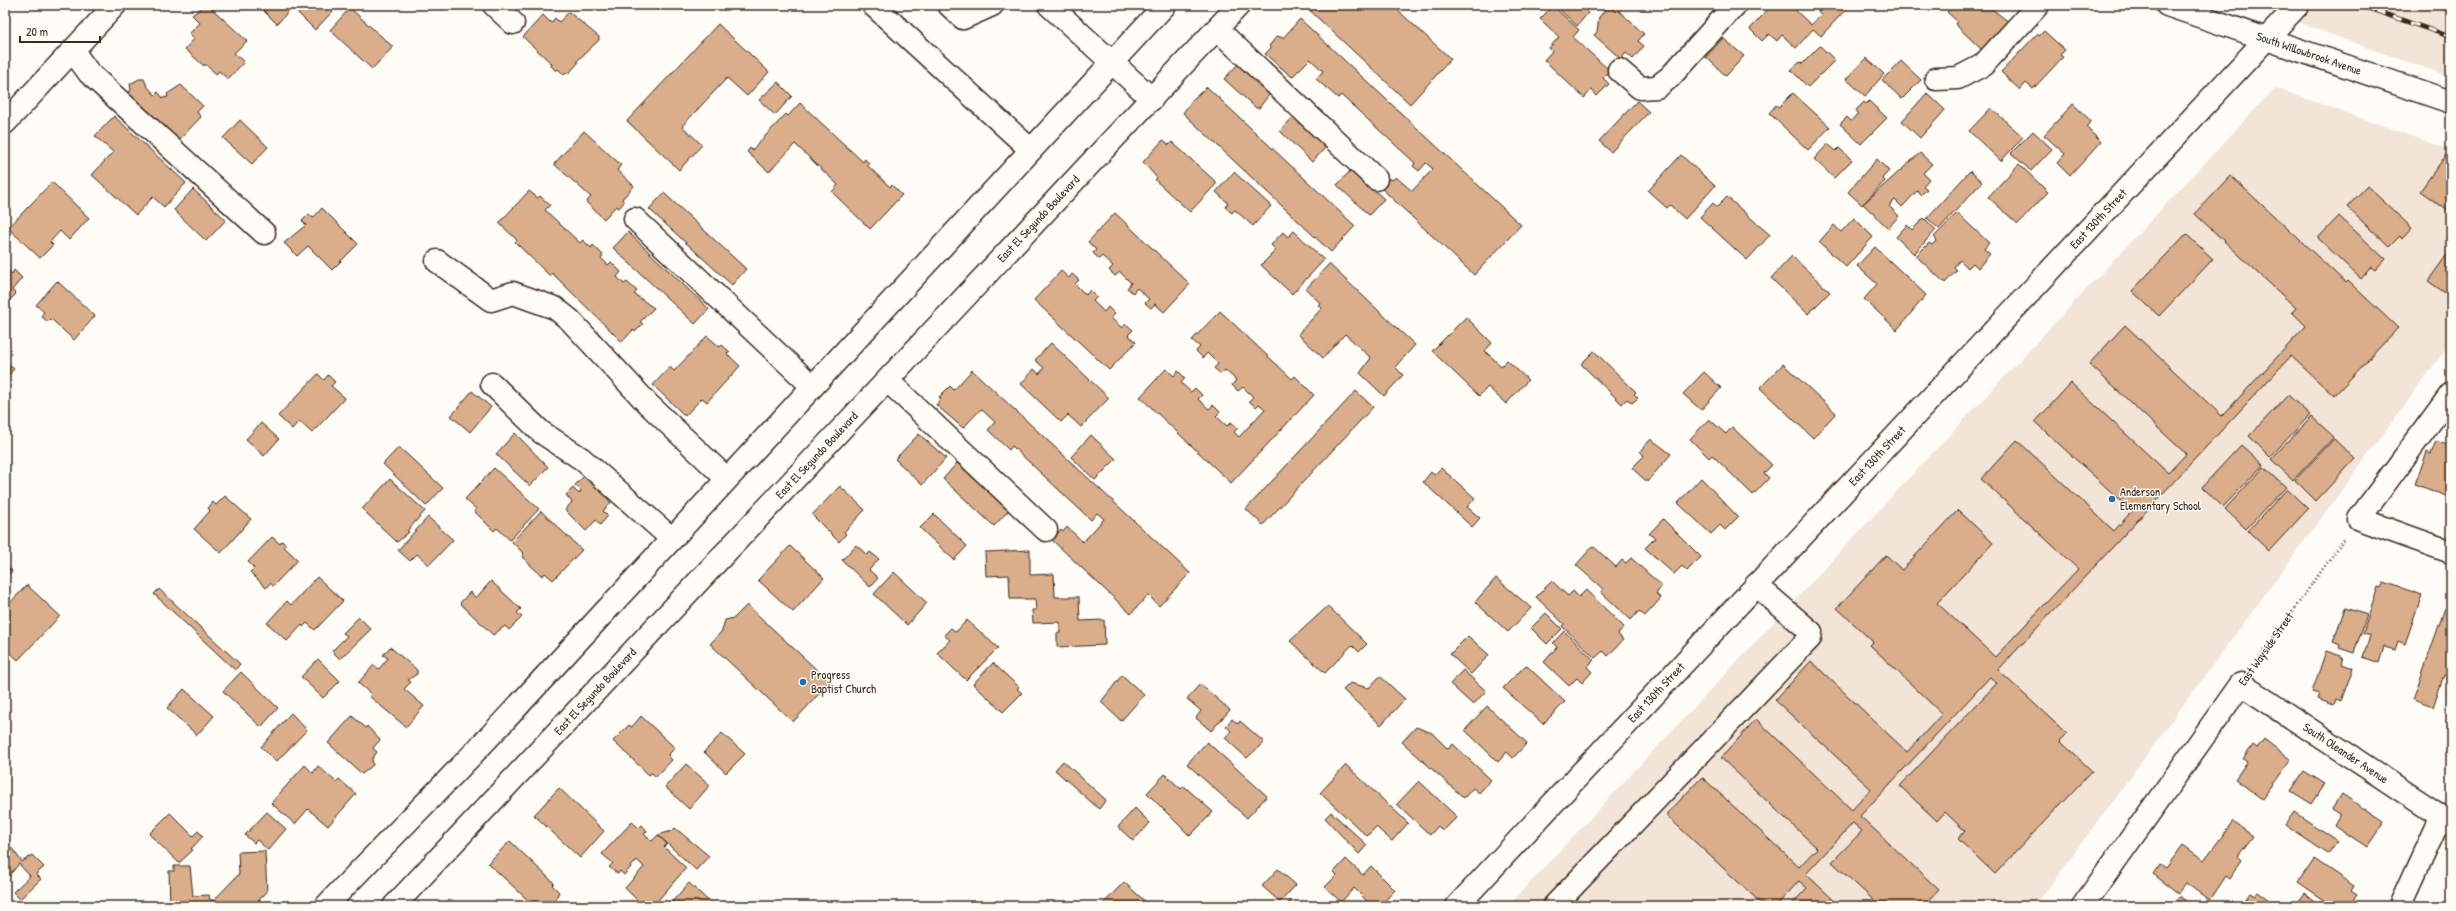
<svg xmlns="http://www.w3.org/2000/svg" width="2456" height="911" viewBox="0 0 2456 911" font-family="'Patrick Hand',sans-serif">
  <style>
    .built { fill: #f2e4d7 }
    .building { fill: #daad8b; stroke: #3b2a1e }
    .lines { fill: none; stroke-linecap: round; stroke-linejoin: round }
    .minor-casing { stroke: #3b2a1e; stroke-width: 25 }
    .major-casing { stroke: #3b2a1e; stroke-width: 25 }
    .path { stroke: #3b2a1e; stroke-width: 2.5; stroke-dasharray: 1 3; stroke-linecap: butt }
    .minor { stroke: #fdfcf7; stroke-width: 22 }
    .major { stroke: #fdfcf7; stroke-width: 22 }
    .tram { stroke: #3b2a1e; stroke-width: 1 }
    .rail-casing { stroke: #3b2a1e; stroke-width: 4.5 }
    .rail { stroke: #fdfcf7; stroke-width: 3; stroke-dasharray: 9; stroke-linecap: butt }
    .poi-dot { fill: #1f6fb2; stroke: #fdfcf7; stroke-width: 1.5 }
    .labels { text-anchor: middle; stroke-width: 3; stroke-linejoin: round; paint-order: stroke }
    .street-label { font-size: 12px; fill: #3b2a1e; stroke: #fdfcf7 }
    .poi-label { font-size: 12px; fill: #3b2a1e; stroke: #fdfcf7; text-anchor: start }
  </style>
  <rect width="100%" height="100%" fill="#fdfcf7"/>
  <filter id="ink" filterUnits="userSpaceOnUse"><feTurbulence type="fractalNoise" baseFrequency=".025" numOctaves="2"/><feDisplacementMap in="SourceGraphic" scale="8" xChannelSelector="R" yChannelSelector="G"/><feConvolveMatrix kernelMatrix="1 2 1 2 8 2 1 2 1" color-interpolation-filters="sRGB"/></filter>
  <g filter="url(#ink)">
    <path class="built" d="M2252,5h199v72l-97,-34z
      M2275,88l176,62v192l-416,564h-527z"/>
    <path class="building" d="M205,5h3l39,36 -13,12 10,9 -16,17 -9,-8 -3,3 -11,-10 -1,2 -19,-17 9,-10 -5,-5 11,-11 -8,-8z
      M262,5h25l-3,3 4,4 -11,12 -17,-17z
      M292,5h35l6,6 -18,19 -24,-24z
      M1304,5h88l59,54 -41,45z
      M1559,5h28l-2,5 3,3 -11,13 -20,-19z
      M1772,5h18l21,20 10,-11 -10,-9h39l-29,31 -8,-7 -17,19 -14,-13 -5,6 -8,-7 -7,7 -12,-12z
      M1954,5h33l23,18 -26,29 -29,-28 2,-3 -10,-9z
      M1553,6l26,24 -6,7 37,34 -7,7 6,6 -12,12 -5,-6 -8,8 -40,-38 8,-9 -3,-3 10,-11 -19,-18z
      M1609,6l7,6 2,-2 26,24 -6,7 6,5 -11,13 -7,-6 -5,6 -27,-24 3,-3 2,-15z
      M350,8l43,39 -21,22 -42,-39z
      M569,12l30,25v3l-22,21 1,2 -10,11 -2,-2 -2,3 -6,-6 -2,2 -5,-5 1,-2 -29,-27 20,-22 8,8 4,-5 4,4z
      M1300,19l221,206 -47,50 -93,-87 9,-10 2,2 4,-3 16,14 21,-22 -7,-6 -7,8 -6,-5 2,-3 -74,-68 -3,3 -22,-19 7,-8 -13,-12 -18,18 -27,-23 6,-6 -2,-2 8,-10 6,2z
      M718,24l51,48 -22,24 -20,-18 -45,48 20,19 -23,25 -52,-49z
      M2044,31l21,19 -5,5 3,2 -30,32 -7,-6 -6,7 -19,-18 36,-38 2,2z
      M1723,38l21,18 -18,20 -20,-19z
      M1820,46l15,14 -27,27 -17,-17 9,-8 2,2z
      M1866,58l18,16 -19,22 -19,-17z
      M1901,61l20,19 -19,19 -20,-19z
      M1239,63l32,29 -12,16h-3l-32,-29z
      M139,79h5l3,7 8,9 3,-3 5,6 5,-1 -1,-3 14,-9 22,21 -6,6 4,5 -24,25 -49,-49 3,-3 -1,-6z
      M778,82l14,14 -17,19 -16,-15z
      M1207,87l148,139 -24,26 -148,-139 10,-14z
      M1793,93l37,34 -22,23 -39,-37 7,-8 3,2z
      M1927,93l18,17 -25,28 -18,-17z
      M1637,101l12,11 -38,40 -12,-11z
      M1869,101l18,17 -26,26 -21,-20 7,-7 4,4 7,-8 -2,-3 8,-8 2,2z
      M800,103l63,59 2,-3 4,5 -1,2 22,21 2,-2 10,10 -32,34 -38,-37 6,-7 -43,-41 -26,28 -22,-20 3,-4 2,2 34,-36 2,2z
      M2073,104l18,17 -5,6 15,15 -31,34 -13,-13 8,-9 -21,-19z
      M1991,108l32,29 -22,24 -32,-30z
      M1295,115l33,30 -16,17 -32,-31z
      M114,116l72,67 -22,24 -11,-10 -17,18 -44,-40 21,-23 -18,-16z
      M240,120l28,27 -16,17 -29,-26z
      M584,131l37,34 -4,5 17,16 -12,13 2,3 -5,6 -3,-2 -12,13 -18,-17 5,-5 -37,-33z
      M2033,131l19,18 -21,22 -20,-18z
      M1163,140l6,5 3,-3 45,41 -27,29 -35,-32 2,-2 -14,-16z
      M1828,144l8,7 3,-3 13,12 -18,18 -20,-19z
      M1920,153l12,11 -9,9 6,6 -6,7 4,3 -6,6 -4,-4 -15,16 -7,-7 -6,6 10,10 -11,12 -25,-24z
      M1681,155l34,31 -30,33 -15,-14 -3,3 -19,-17z
      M2446,155l5,3v55l-31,-22z
      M1877,159l12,12 -7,7 3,3 -23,24 -14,-13z
      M2019,164l29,28 -30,32 -30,-27z
      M1352,169l32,30 -15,16 -32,-30z
      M1970,171l12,11 -43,47 -12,-11z
      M1234,172l37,34 -18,20 -18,-16 -3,3 -7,-6 3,-4 -12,-11z
      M2231,176l115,107 2,-2 50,47 -64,68 -43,-40 -293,314 69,64 -7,7 32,30 -97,103 -37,-35 7,-8 -20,-19 -8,9 -37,-35 97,-103 -7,-6 -130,139 79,74 -15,16h-44l-48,-44 30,-31 -9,-8 -47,51 34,32h-50l17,-18 -8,-7 -23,25h-12l-98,-91 36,-38 97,90 18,-19 -96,-90 35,-39 96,91 19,-21 -96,-89 36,-39 96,91 35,-38 -72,-69 3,-3 -36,-34 49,-53 16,15 56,-60 35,33 -56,60 58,54 83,-88 -97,-90 36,-39 97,91 18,-20 -97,-89 36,-39 97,90 18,-19 -97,-90 36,-39 97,91 84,-90 -14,-14 4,-4 -101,-94z
      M52,182l37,36 -20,22 -9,-9 -10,11 3,3 -13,13 -32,-30z
      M2367,186l45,42 -10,11 -2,-3 -11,11 -42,-40z
      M193,189l33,31 -20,21 -32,-31z
      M529,191l9,7 2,-2 10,9 -5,5 35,33 3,-3 8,8 2,-3 10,10 -2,3 7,7 3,-3 10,10 -4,5 7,7 3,-2 10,9 -3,3 20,14 -14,14 3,2 -8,8 -2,-2 -11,12 -70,-69 -2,3 -35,-34 2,-2 -18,-17z
      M664,193l82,76 -14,16 -83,-76z
      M1727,197l43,38 -23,25 -47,-43 13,-14 4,4z
      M322,208l36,36 -26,26 -24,-24 -11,10 -13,-13 22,-18 -4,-4 7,-7 4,4z
      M1115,213l75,71 -26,28 -9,-8 -4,4 -6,-5 4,-4 -12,-11 -4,5 -6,-5 4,-5 -11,-11 -5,4 -6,-6 4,-4 -11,-10 -3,3 -6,-6 3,-3 -8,-8z
      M1957,213l32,30 -5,6 6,5 -12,14 -5,-5 -5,5 -8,-8 -6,7 3,3 -12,13 -29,-27 13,-13 3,2 5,-5 -3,-3z
      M2339,216l46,43 -10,11 -4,-3 -10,12 -43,-41z
      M1854,218l19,19 -27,30 -27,-25 15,-17 7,7z
      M1924,218l12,12 -22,24 -18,-17 11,-12 5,5z
      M1294,231l30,29 -32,34 -31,-29 15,-15 -5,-5 12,-13 5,5z
      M628,232l81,77 -14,15 -82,-76z
      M2186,234l27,25 -54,57 -27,-25z
      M1875,247l51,48 -29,35 -33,-31 13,-15 -20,-18z
      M2451,249v48l-23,-16z
      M1792,256l38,36 -22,22 -37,-36z
      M1329,264l86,81 -20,22 8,8 -19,21 -24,-23 11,-15 -26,-24 -22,24 -25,-24 24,-26 -4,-3 2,-2 -14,-14z
      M5,268l7,6 2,-4 8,8 -10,12 4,4 -10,10 2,2 -3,4z
      M1061,271l8,7 3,-4 7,6 -4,4 11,11 4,-5 7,7 -4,4 11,11 4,-5 7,7 -4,4 11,10 4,-4 7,6 -5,5 8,7 -27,28 -75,-70z
      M57,281l38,35 -21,24 -23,-21 -3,3 -7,-6 3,-4 -8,-7z
      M1220,311l72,68 3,-3 19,19 -83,88 -91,-86 26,-28 8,7 4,-5 7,7 -4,5 10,9 4,-4 7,7 -4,4 11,10 4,-4 7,7 -4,4 11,10 4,-4 7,6 -4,4 5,5 26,-28 -6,-5 -3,3 -7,-6 4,-4 -10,-10 -5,4 -6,-6 4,-5 -11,-10 -4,4 -7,-6 4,-4 -11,-11 -4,5 -7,-7 4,-4 -8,-7z
      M1466,317l26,26 -7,8 16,15 6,-6 21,20 -22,24 -18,-17 -9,9 -47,-45z
      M707,336l13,11 2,-2 8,7 -3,2 13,12 -33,36 -5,-4 -17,18 -32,-31 17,-18 4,4z
      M1051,343l58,55 -28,29 -13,-12 -7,7 -40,-38 13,-15 5,5 5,-6 -9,-8z
      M1594,351l42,41 -2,2 4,4 -6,5 -5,-4 -5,5 -41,-40z
      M5,361l9,8 -9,10z
      M1783,364l53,49 -23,25 -53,-50z
      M972,370l218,203 -31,33 -11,-11 -17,19 -79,-74 9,-10 2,2 4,-5 16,15 21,-23 -7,-6 -6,7 -79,-74 -3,4 -21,-20 7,-8 -14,-13 -18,19 -27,-23 5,-6 -2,-2 11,-11 4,4z
      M1704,372l17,16 -20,22 -18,-16z
      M318,374l6,6 4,-5 7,7 -4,4 14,12 -33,35 -13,-12 -7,8 -14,-13z
      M472,391l19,16 -21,25 -19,-16z
      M1356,391l17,16 -110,118 -17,-16z
      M2288,395l22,20 -40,42 -21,-21z
      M2312,417l22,20 -41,43 -22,-21z
      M1709,419l17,15 6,-7 40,38 -8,8 5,5 -16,17 -41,-40 -3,3 -19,-19z
      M261,423l18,16 -15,17 -18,-17z
      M515,433l33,34 -18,19 -34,-32z
      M919,434l27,24 -24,27 -27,-26z
      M1091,435l25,24 -21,21 -24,-23z
      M1651,439l20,15 -24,28 -15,-14 12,-12 -4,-5z
      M2334,439l21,20 -39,42 -21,-21z
      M2436,441l14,5 1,-2v38l-5,14 -31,-12 12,-32 4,2z
      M2241,445l22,20 -40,42 -21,-20z
      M399,447l44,41 -17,18 -43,-42z
      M957,463l52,47 -15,16 -51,-47z
      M2264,467l22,20 -40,42 -21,-20z
      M494,468l45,41 -29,31 -13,-12 -3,3 -20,-20 2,-2 -11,-10z
      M1441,468l34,30 -8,9 13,11 -8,9 -49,-45 8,-10 3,3z
      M587,473l24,30 -8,8 5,5 -8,9 -4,-5 -10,11 -21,-21 7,-8 -6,-7 7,-7 6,6 2,-3 -6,-6z
      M1701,478l37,39 -13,13 -5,-5 -9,9 -33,-31z
      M390,479l35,32 -18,20 2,1 -12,10 -35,-33z
      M840,486l25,24 -21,22 2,2 -7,8 -27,-27z
      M2287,489l21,20 -39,42 -21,-20z
      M225,496l26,23 -30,34 -27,-24 16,-18 -2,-3 5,-6 3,3z
      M541,511l41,39 -29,30 -8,-7 -3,3 -20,-19 2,-3 -12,-12z
      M934,514l33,32 -13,14 -34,-32z
      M428,517l25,23 -24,25 -12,-11 -7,7 -12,-11z
      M1663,519l38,38 -14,14 -5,-5 -8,8 -29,-26 10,-10 -6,-4z
      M272,537l8,7 2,-3 4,4 -2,2 14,13 -25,26 -3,-3 -4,5 -16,-16 4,-4 -6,-6z
      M856,545l11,10 3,-3 9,7 -10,11 9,8 -8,9 -28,-27z
      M790,546l34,32 -31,34 -35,-32z
      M1593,546l23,21 6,-7 4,3 5,-5 31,28 -6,8 5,4 -16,18 -6,-5 -8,9 -30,-28 2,-3 -27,-24z
      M1030,550v25l24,-1 1,23h24l1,24 24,-1 1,25 -48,2v-14h3v-11l-27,1 -1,-13h4l-1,-11h-25l-1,-24 -23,1 -1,-24z
      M5,564l7,7 -7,7z
      M894,572l33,31 -20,22 -33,-31z
      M317,577l26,24 -28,29 -8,-7 -4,4 -1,-2 -15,16 -20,-18 20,-22 4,4z
      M1496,578l35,30 -23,24 -33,-30z
      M491,581l30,28 -4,4 5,4 -13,13 -4,-4 -12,9 -33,-32 10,-11 6,6z
      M1552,581l16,15 5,-5 6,6 7,-7 38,37 -6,7 5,6 -15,16 -5,-5 -8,7 -33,-32 2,-2 -28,-27z
      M2384,582l38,13 -17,49 -7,-3 -3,9 -11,-3 -5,16 -16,-6 7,-22 -7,-2 15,-46 3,1z
      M27,585l33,31 -42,44 -13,-12v-40z
      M159,589l81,75 -5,6 -81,-76z
      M747,605l83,77 -37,40 -83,-78 12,-13 3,-11 9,-2z
      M1328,606l39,38 -8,8 -7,-7 -27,28 -35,-32z
      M2345,608l22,7 -13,38 -15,-5 1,-3 -7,-3z
      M2445,608l6,2v56l-3,10 -4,-1 -11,32 -20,-7z
      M1546,613l16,16 -15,15 -16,-16z
      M359,617l12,12 -31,30 -8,-8 15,-15 -4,-3z
      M967,620l31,28 -32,32 -29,-27 13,-13 -6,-5 7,-7 5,4z
      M1564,631l30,29 -7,7 5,5 -10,11 -5,-5 -8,8 -25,-24 13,-15 -4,-4z
      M1468,636l21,19 -18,19 -21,-20z
      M390,647l27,23v4l-9,6 3,2 -7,7 20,17 -18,21 -37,-31 2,-2 -13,-11 16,-18 5,4 9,-11 -5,-3z
      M2326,651l18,6 -2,7 11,4 -12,33 -5,-2 -2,6 -17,-6 2,-5 -7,-2z
      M318,659l22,22 -17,17 -22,-21z
      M993,663l26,24 -2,2 5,4 -19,19 -30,-28z
      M1526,665l39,37 -22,22 -40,-36z
      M1463,670l23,21 -13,14 -23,-21z
      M241,672l37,36 -17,19 -38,-36z
      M1122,675l22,20 -23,26 -20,-19z
      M1380,676l25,23 -24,26 -38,-35 7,-7 19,5z
      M1200,684l30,26 -19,21 -15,-13 5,-7 -14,-12z
      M184,689l30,27 -17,19 -30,-27z
      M1487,706l40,37 -14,15 -6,-6 -9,10 -33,-32z
      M291,713l16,17 -31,32 -15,-15z
      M352,716l14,12 1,-2 13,14 -7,8 4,4 -5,7 1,6 -11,9 -34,-31z
      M641,716l34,32 -7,7 4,5 -16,17 -4,-4 -3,2 -36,-34 16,-16 3,2z
      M1232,719l6,5 2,-3 24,21 -17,16 -22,-20 6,-7 -5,-5z
      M1416,727l16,6 16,16 5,-5 38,36 -12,13 -6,-5 -9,10 -62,-56z
      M722,733l23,21 -19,19 -22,-21z
      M2264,739l27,21 -29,39 -27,-20 12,-17 -4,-3 10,-14 4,3z
      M1207,742l60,54 -20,22 -60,-54z
      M1063,761l43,39 -7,9 -44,-39z
      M686,764l24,21 -21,24 -24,-22z
      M305,765l8,8 5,-7 18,16 3,-3 17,15 -28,32 -20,-17 -13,15 -24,-21z
      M1346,765l62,58 -16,18 -16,-14 -9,9 -47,-43z
      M2304,771l21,13 -13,20 -21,-13z
      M1165,774l16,15 3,-3 29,26 -23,24 -43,-43z
      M1419,781l38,36 -14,14 -5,-5 -8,9 -33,-31z
      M559,788l45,43 -24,27 -46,-43z
      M2342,794l42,28 -17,25 -33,-22 6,-11 -8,-5z
      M1135,808l15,15 -17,18 -15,-14z
      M267,812l19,17 -18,21 -11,-10 -3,3 -9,-8z
      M1331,812l36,33 -8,9 -34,-36z
      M2294,812l43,29 -9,13 -43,-29z
      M170,813l23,23 5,-5 5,5 -12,13 2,1 -14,13 -30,-29z
      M632,822l7,6 3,-3 5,6 -3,3 8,7 6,-6 9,9 -3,3 22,21 -33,38h-10l-18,-18 19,-21 -7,-7 -13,15 -4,-4 -2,3 -9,-7 4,-4 -11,-9z
      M2233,822l20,14 -15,20 4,4 -13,19 -4,-3 -16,24 -23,-17 -8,10 -25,-19 7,-10 6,4 17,-23 21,15z
      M675,828l34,28 -13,14 -38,-35 14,-4z
      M510,841l44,42 -2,2 7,7 -6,12 -2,-2 -4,4h-7l-5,-5 -3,3 -44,-41z
      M7,846l3,3 1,-2 11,15 10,-7 12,12 -8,7 5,5 -21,20 -7,-7 17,-16 -11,-12 -13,15 -1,-2v-28z
      M265,851l2,41 -14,14h-83l-1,-35h5v-5h16l3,30 16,-1 1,5h4l25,-26 -1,-22z
      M1346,859l17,16 8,-9 24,24 -15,16h-8l-18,-18 -13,14 -16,-15 12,-12 -3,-3z
      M2314,859l40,27 -3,5 6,4 -8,11h-16l-35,-24z
      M1278,869l18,16 -16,17 -18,-16z
      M1124,882l26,24h-49z
      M689,883l25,23h-46z
      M2257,892l16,12 -1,2h-32l9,-13 5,3z
      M2305,893l17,13h-27z
      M2179,896l14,10h-21z
      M2451,896v10h-7z
      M1290,901l5,5h-10z"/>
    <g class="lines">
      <g class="minor-casing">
        <g id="minor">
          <path d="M494,5l19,18"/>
          <path d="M873,5l158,145"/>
          <path d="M949,5l14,13 29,-13"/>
          <path d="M1049,5l103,94"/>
          <path id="s1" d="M2167,5l284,97"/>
          <path d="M1217,29l159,150"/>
          <path d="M73,51l16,22 175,160"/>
          <path d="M1619,70l21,18 17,-1 13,-10 65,-72"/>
          <path d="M1936,79l22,-1 25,-13 55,-60"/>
          <path d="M5,123l110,-118"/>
          <path d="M635,219l177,167"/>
          <path d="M437,261l54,39 22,-7 42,15 15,12 78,84 78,74"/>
          <path d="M888,381l158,149"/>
          <path d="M492,384l49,48 41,27 90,80"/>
          <path d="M2451,394l-92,125 92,33"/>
          <path id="s2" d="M1457,906l841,-901"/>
          <path d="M1554,906l256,-268 1,-6 -55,-47"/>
          <path id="s3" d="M2083,906l158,-222 210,139"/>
          <path d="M2400,906l41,-90"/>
        </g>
      </g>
      <g class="major-casing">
        <g id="major">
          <path d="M326,906c66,-70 136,-138 201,-210 212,-231 425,-461 638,-691"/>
          <path id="s4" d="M394,906l845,-901"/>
        </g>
      </g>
      <path class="path" d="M2255,664l90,-126"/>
      <use href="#minor" class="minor"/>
      <use href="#major" class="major"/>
      <path class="tram" d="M2429,5l22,7"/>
      <g class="rail-casing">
        <path id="rail" d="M2359,5l92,32"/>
      </g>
      <use href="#rail" class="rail"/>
    </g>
  </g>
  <g class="poi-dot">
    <circle cx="2112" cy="499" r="4"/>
    <circle cx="803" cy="682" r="4"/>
  </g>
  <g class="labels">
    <g class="street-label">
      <text dy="4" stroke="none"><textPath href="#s1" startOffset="150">South Willowbrook Avenue</textPath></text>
      <text dy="4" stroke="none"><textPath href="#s4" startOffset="942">East El Segundo Boulevard</textPath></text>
      <text dy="4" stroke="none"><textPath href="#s2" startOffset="940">East 130th Street</textPath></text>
      <text dy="4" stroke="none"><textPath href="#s2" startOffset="616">East 130th Street</textPath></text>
      <text dy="4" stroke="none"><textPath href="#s4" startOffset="618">East El Segundo Boulevard</textPath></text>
      <text transform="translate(2266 649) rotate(-55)" y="4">East Wayside Street</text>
      <text dy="4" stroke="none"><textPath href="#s4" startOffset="294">East El Segundo Boulevard</textPath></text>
      <text dy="4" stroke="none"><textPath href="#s2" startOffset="292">East 130th Street</textPath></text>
      <text dy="4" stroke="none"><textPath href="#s3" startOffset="398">South Oleander Avenue</textPath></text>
    </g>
    <g class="poi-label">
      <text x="2120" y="496">Anderson<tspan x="2120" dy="14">Elementary School</tspan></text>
      <text x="811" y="679">Progress<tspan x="811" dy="14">Baptist Church</tspan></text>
    </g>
  </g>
  <rect width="2456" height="911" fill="none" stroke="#fdfcf7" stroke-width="20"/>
  <rect x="10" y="10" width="2436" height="891" fill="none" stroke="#3b2a1e" stroke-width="1.5" filter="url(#ink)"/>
  <path d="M20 36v6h80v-6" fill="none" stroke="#3b2a1e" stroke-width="2"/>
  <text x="26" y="36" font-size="12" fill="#3b2a1e" stroke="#fdfcf7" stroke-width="3" paint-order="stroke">20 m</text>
</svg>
